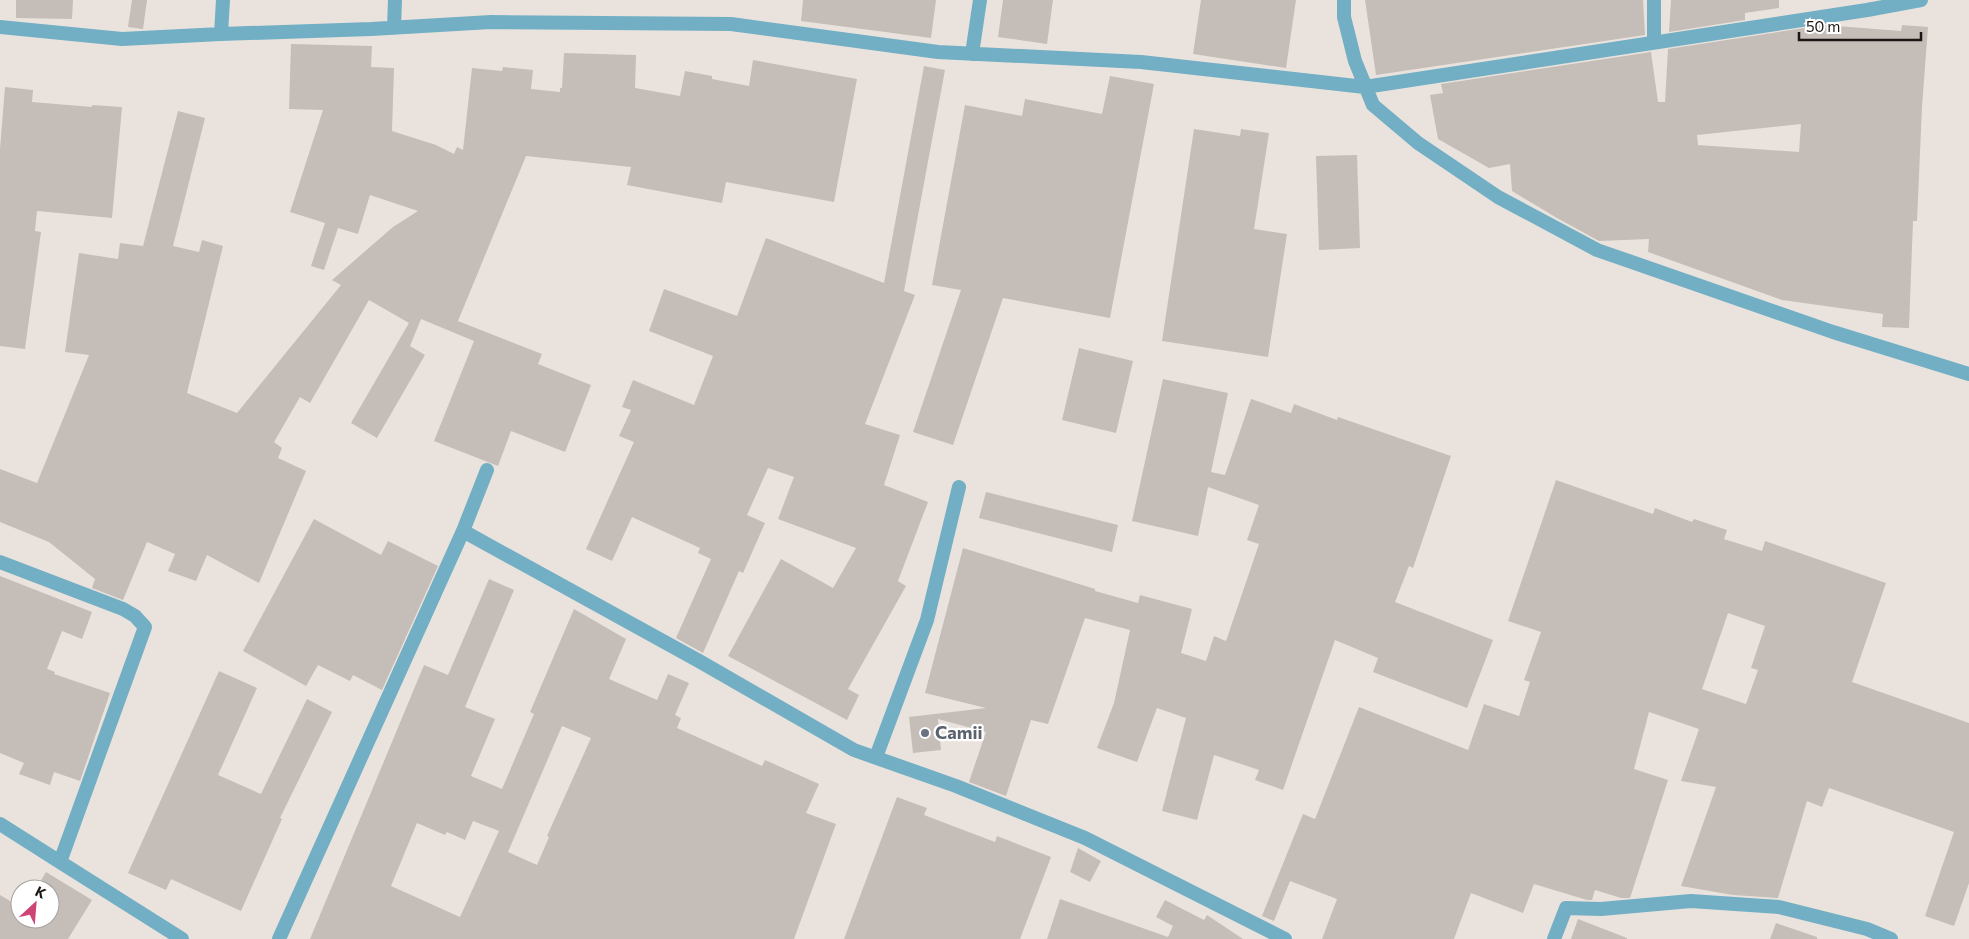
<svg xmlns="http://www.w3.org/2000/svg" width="1969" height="939" viewBox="0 0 1969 939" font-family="Commissioner,sans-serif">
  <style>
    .building { fill: #c5bdb8; fill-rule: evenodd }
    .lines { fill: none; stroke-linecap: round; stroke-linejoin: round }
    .street { stroke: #72afc4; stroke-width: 14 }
    .worship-dot { fill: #6b7280; stroke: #fff; stroke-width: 2 }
    .labels { text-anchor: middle; stroke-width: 4.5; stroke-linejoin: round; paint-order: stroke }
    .worship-label { font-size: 18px; font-weight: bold; fill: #5b616d; stroke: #fff; text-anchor: start }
  </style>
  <rect width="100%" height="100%" fill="#eae3dd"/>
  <path class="building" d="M16,0h57l-1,19 -56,-1z
    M132,0h15l-4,29 -15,-2z
    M803,0h133l-5,38 -130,-17z
    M1003,0h50l-6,44 -49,-7z
    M1201,0h95l-10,68 -93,-14z
    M1365,0h278l2,35 -269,40z
    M1671,0h108v8l-34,5v7l-76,12z
    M1824,25l77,6 1,-6 26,2 -6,80 -5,114h-4l-4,107 -27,-1 1,-13 -101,-14 -134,-48 1,-13 -50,2 -42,-23 -45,-27 -2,-27 -21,4 -51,-29 -8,-44 13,-2 -2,-9 210,-32 7,50h7l3,-53zM1801,124l-2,28 -101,-7 -1,-10z
    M291,44l81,2 -1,21 23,1 -2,63 44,14 18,9 3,-7 6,3 9,-82 30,3 1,-4 30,3 -2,19 29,3v-4h2l2,-35 72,2 -1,33 45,8 5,-25 27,5v3l37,7 4,-26 104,19 -23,123 -108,-20 -4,21 -95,-18 4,-18 -105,-11 -68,165 84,33 -4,10 53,21 -26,67 -54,-21 -13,35 -64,-25 40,-100 -53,-22 -11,27 15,9 -48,83 -26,-15 58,-100 -40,-23 -59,103 -10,-6 -26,45 8,6 -4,10 28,13 -47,112 -52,-28 -11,26 -28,-10 7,-17 -28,-12 -24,58 -31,-12 3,-9 -46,-37 -49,-20v-53l37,14 52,-128 -24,-3 14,-99 39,6 2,-16 23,3 35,-135 27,7 -32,128 26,6 3,-12 21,6 -36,147 50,20 104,-128 -9,-5 61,-53 25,-16 -48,-16 -12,39 -20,-6 -14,42 -13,-4 14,-43 -35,-11 33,-102 -34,-1z
    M924,66l21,4 -41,221 11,4 -50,129 35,11 -16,50 44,17 -30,79 8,5 -58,103 11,6 -12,25 -119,-64 53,-97 52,29 23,-40 -78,-29 16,-42 -26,-9 -21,47 18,8 -22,50 -4,-2 -36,82 -27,-15 35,-79 -13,-6 2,-5 -68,-31 -20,44 -26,-12 48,-107 -15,-6 12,-26 -9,-3 11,-27 61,25 19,-49 -64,-25 15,-42 73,27 29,-78 118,45z
    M1110,76l44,8 -44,234 -107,-20 -50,147 -40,-13 48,-142 -29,-5 33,-180 57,11 3,-17 77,15z
    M5,87l28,3 -1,12 60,5v-2l30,2 -10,111 -75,-7 -2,20 6,1 -16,117 -25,-3v-197z
    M1194,129l46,7 1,-7 28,4 -15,96 33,5 -19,123 -106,-16z
    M1357,155l3,93 -41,2 -3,-94z
    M1079,348l54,13 -17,72 -54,-13z
    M1163,379l65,14 -17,79 14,3 26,-76 40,14 3,-9 43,16 1,-3 113,39 -38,112 -4,-2 -14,36 98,38 -26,68 -94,-36 5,-14 -43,-18 -52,150 -28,-10 4,-10 -45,-15 -17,65 -35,-9 24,-93 -29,-10 -20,54 -40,-14 17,-45 16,-73 -45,-12 -37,106 -17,-4 -25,76 -37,-14 17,-50 -48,-13 3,31 -28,3 -4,-36 77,-9 -61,-15 38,-145 132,41v2l43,12 2,-8 52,14 -11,44 25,8 8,-25 12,5 33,-97 -12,-4 12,-35 -51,-18 -10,49 -66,-15z
    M1556,480l97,34 2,-6 37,14 2,-3 33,11 -3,9 38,12 3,-10 121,42 -34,99 117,41v160l-15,43 -29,-10 29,-84 -125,-44 -7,19 -15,-6 -29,97 -45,-3 -52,-9 35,-99 -35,-6 18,-52 -50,-17 -15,57 34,11 -38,118h-9l-26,-8 -3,10h-5l-53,-16 -11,29 -52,-20 -17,46h-132l15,-40 -47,-18 -16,40 -12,-5 41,-102 12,5 44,-112 109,43 16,-46 35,12 11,-34 -6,-2 17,-48 -33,-11zM1728,613l37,13 -14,42 7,2 -12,34 -44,-15z
    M986,492l132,33 -6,27 -133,-34z
    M314,519l67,36 7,-14 50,25 -56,124 -29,-15 -3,6 -32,-16 -12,21 -63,-35z
    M0,576l92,36 -10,27 -20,-8 -15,38 8,3 -1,2 56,19 -30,88 -26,-9 -4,13 -31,-11 5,-11 -24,-10z
    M489,579l25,11 -49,117 30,12 -24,57 31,13 32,-75 -4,-2 44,-103 52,30 -17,40 48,21 11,-26 21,9 -14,32 6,3 -4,10 85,38 3,-6 54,24 -13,29 30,11 -42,115h-484l114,-274 24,10zM562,726l29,12 -44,98 2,1 -12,28 -29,-13zM473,821l26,10 -39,86 -69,-31 26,-63 28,12 2,-3 18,8z
    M219,671l38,17 -39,87 43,19 46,-95 25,13 -52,106 2,1 -41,92 -70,-32 -5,11 -38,-17z
    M897,797l30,11 -3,7 71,27 2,-6 54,21 -31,82h-176z
    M1078,848l23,13 -11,21 -20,-10z
    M46,872l46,28 -24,39h-68v-44l20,12v12h30v-30h-14z
    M1060,899l108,38 5,-11 -17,-9 9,-17 39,20 3,-5 36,24h-196z
    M1578,919l49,19v1h-56z
    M1776,923l41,14v2h-47z"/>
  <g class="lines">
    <path class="street" d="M223,0l-2,34 150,-5 120,-7 240,2 207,28 203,10 224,25 502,-77 54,-10
      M1344,0v17l11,44 18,44 45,38 80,54 99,53 236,82 136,42
      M0,27l122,12 99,-5
      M394,28l1,-28
      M1654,42v-42
      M972,54l8,-54
      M463,531l236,130 155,89 102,36 129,52 200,101
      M0,562l123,47 12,7 10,11 -85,235 122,77
      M876,757l51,-137 32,-133
      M0,824l60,38
      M279,939l184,-408 24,-61
      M1554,939l12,-31 35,1 90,-8 88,6 88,22 24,10"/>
  </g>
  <circle class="worship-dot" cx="925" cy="733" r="5"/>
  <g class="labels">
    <g class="worship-label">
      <text x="935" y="739">Camii</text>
    </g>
  </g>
  <g transform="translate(35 904) rotate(26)"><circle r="24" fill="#ffffff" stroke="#a3a2a1"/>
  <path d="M0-4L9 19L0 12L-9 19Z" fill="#cf4477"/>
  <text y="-8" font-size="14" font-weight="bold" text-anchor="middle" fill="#191614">K</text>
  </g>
  <path d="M1799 32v8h122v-8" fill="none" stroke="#191614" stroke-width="2.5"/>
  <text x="1806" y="32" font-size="15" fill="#191614" stroke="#ffffff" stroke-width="4" paint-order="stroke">50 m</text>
</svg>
